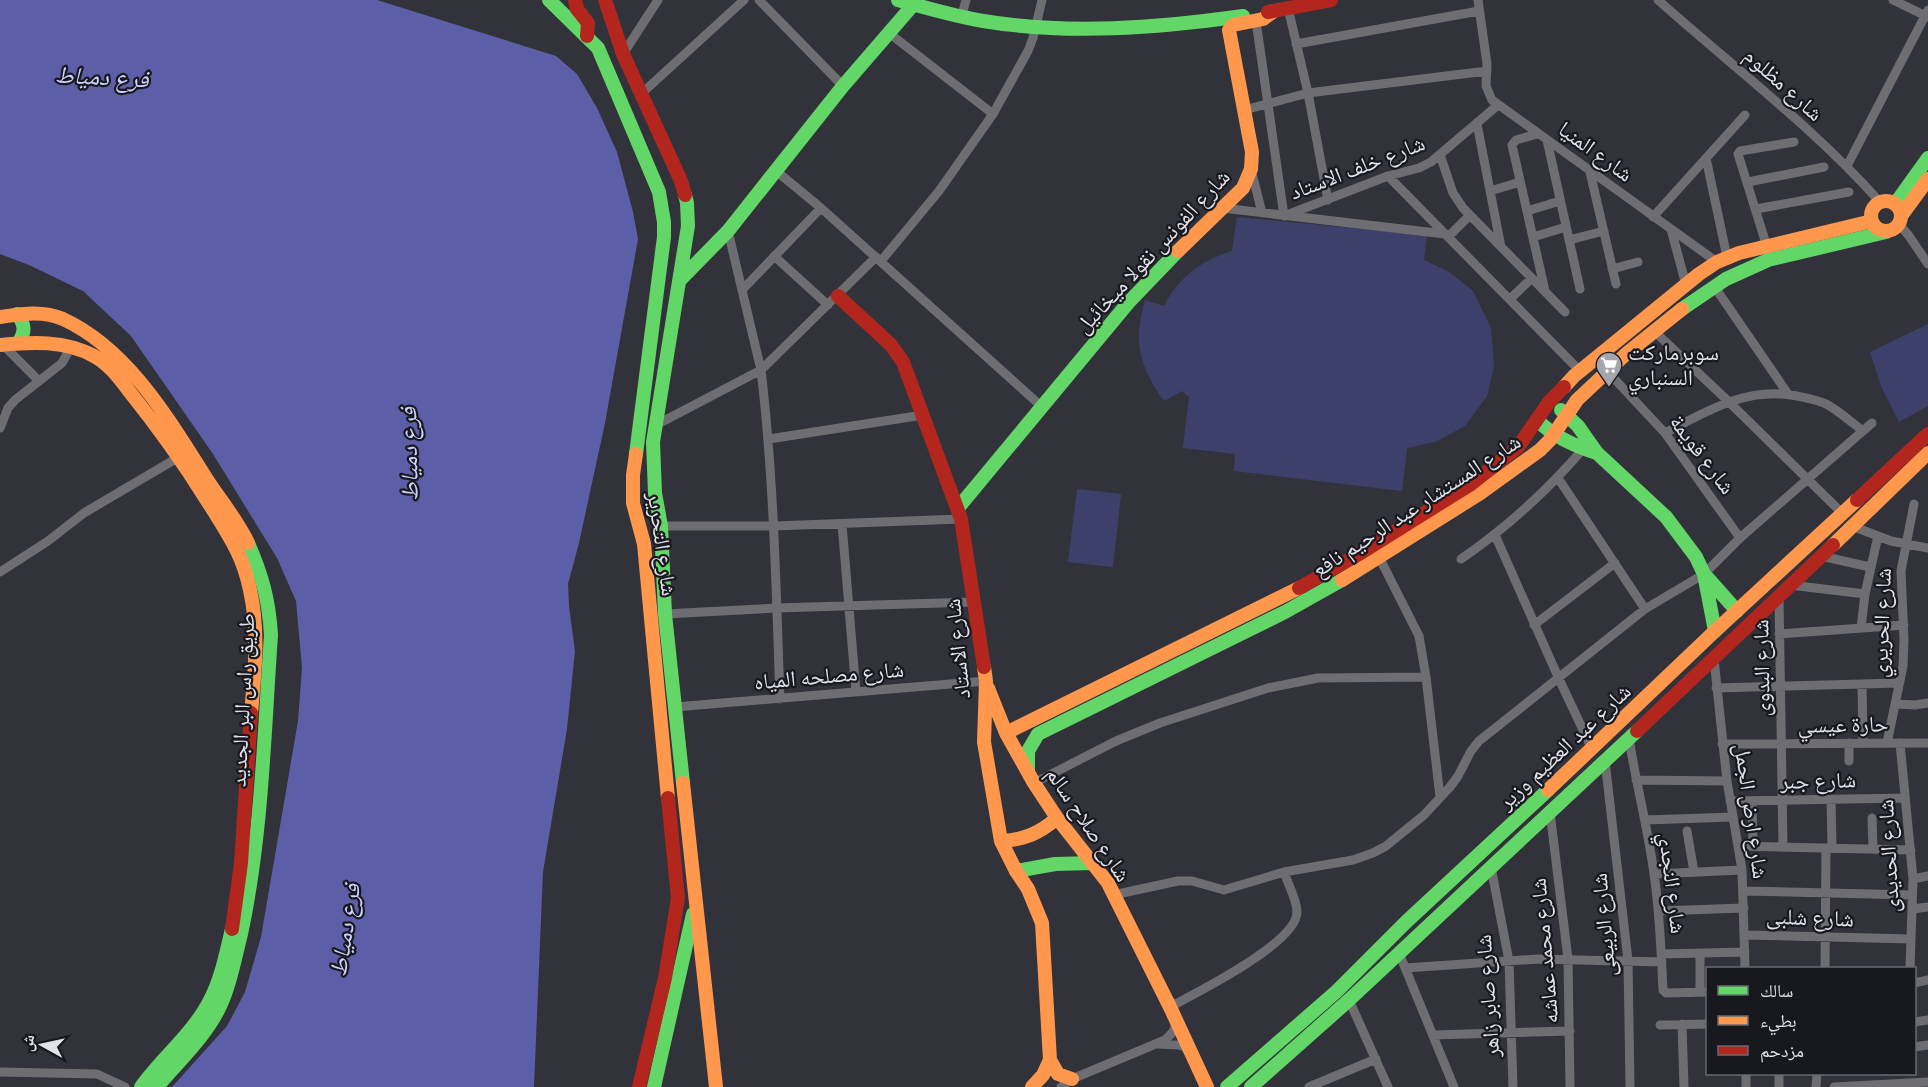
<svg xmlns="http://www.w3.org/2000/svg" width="1928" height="1087" viewBox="0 0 1928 1087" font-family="'Exo 2','Noto Naskh Arabic',sans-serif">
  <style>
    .green { fill: #3e406c }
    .water { fill: #5c5ea8 }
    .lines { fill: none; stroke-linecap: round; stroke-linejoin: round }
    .street { stroke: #6d6d72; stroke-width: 9 }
    .fast { stroke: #63d668; stroke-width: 14 }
    .slow { stroke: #ff974d; stroke-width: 14 }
    .jam { stroke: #b3261e; stroke-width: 14 }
    .labels { text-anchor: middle; stroke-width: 4.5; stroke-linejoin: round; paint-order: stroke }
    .street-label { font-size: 22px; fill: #e1e2eb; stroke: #18191e }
    .poi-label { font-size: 22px; fill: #e1e2eb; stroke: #18191e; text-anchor: start }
    .water-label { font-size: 24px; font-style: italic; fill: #ccd1fe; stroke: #18191e }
  </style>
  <rect width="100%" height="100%" fill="#32333a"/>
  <path class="green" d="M1237,217l190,18 -3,25 25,12 24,19 18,37 3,38 -7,30 -22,30 -30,16 -28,6 -5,43 -168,-20 1,-17 -52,-6 6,-51 -7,-6 -18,10c-12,-16 -24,-39 -25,-59 -1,-14 3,-29 6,-42l19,6c15,-29 38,-46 68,-55z
    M1928,324v82l-29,16 -18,-36 -11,-34z
    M1077,489l44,5 -8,73 -45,-5z"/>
  <path class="water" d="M0,0h377l179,56 21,18 20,34 20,44 16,60 5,27 -33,184 -26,120 -11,41 1,22 6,45 -8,78 -24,143 -9,215h-362l55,-61 18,-34 16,-55 37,-216 4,-53 -6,-67 -19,-43 -64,-104 -82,-118 -48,-45 -54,-26 -29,-11z"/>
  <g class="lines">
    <path class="street" d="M759,0l84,86
      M1478,0l9,64 -1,22 6,14 225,162
      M1658,0c74,66 155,127 222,202
      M1893,0l35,17
      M1288,8l20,85 20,107
      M961,18l5,-18
      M1256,21l28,195 104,-40 31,-8 12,-6 67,-57
      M889,33l104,81
      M1296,44l183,-33
      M623,54l35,-54
      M641,94l103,-94
      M1244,110l64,-17 179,-22
      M1477,124l24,123
      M1537,134l-21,6 -4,5 33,146
      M1547,140l33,149
      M1440,155l13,38 10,15 102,104
      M1706,158l21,99
      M1847,166l81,-156
      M1251,169l11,44
      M775,170l46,38 220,198
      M1590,172l26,112
      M1388,176l192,195
      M1748,182l76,-15
      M1490,191l30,-9
      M1222,208l223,26
      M1756,209l93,-17
      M1527,211l33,-10
      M1653,217l92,-102
      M1899,224l10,12 19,28
      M1671,229l15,56
      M728,231l33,139c13,109 15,219 19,329
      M1448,237l22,-22
      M1533,237l33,-10
      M1569,240l35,-9
      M1767,247l-29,-93 2,-3 54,-9
      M774,256l54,49
      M881,261l58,-70 54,-77 35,-63 5,-13 9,-38
      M1612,269l26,-7
      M1714,286l74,108
      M742,290l79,-82
      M1510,299l22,-21
      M1654,331l74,70 114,112
      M3,345l36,36
      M1607,371l58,62 75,105
      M656,425l105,-55 115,-113
      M0,428l8,-20 7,-8 47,-37 9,-16
      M1665,433c42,-22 82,-47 132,-37 10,2 22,4 31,9 12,7 23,17 34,25
      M769,439l154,-24
      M1558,478l87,131
      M842,524l14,168
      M661,526h113l187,-7
      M1852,526l39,15 37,7
      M1495,535l64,144 33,70
      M1821,556l49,11
      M1379,557l40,79 7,41 14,120
      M1461,559c45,-31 86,-68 122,-110
      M0,572l48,-31 36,-28 95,-56
      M1790,585l75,9
      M1779,596l4,251
      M665,614l112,-6 196,-6
      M1534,625l81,-62
      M1861,628l4,-34 13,-58
      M1779,634l125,-9
      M1714,659l13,122 15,89 3,98
      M1862,684l1,59
      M1716,688l183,-5
      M1895,704l20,1 13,-2
      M675,707l311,-26
      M1629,738c7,46 19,90 25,136 6,39 7,77 9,116l3,3 42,-1
      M1849,743v18
      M1887,743l16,-77 1,-26 -3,-69 13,-67
      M1900,743l13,136 -3,89
      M1722,744l206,-1
      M1605,761l23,199 2,127
      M1636,780l91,1
      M1034,783l82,-42 44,-18 108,-35 50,-10 108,-1
      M1831,799l1,49
      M1730,801l175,-3
      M1752,801l1,45
      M1550,812l18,147 2,128
      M1872,818l1,31
      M1645,820l88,-3
      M1687,831l7,41
      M1738,846l173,4
      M1491,867l18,94 4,126
      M1654,874l88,-4
      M1913,879l15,-3
      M1744,891l168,4
      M1113,895l65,-14h14l32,9 60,-18 69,-12 20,-7 13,-7 38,-31 26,-28 8,-11 13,-25 8,-10 166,-132 59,-35 36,-36 132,-115
      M1912,909l16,-2
      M1659,911l85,-3
      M1745,935l166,4
      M1399,953l55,134
      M1661,954l84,-2
      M1700,954v38
      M1405,968l133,-9 124,3
      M1825,968l1,-120
      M1914,983l14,-3
      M1349,1000l39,87
      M1170,1007c26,-14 127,-64 127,-95 0,-12 -9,-28 -13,-40
      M1914,1022l14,-2
      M1682,1024l2,63
      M1660,1025l48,-1
      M1433,1035l137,-4
      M1158,1044l20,1 11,3
      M1914,1047l14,-2
      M0,1072l97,2 28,13
      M1746,1074v13
      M1061,1087l11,-8 93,-39 8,-8 4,-11
      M1309,1087l67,-28
      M1779,1087v-13
      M1816,1087l1,-13
      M1834,1087l94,-5"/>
    <path class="fast" d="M549,0l49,48 61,144 5,30v15l-28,217
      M898,0c28,8 56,16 85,21 86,14 174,7 260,-5
      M1895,204l33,-46
      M679,281l49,-50 115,-145 70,-81
      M1682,309l44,-30 42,-19 118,-28
      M17,314c8,10 9,18 1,29
      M1561,410l17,16 19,27 69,64 30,40 8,17 11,57
      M1537,420c17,17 37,26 60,33
      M958,508l170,-205 50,-52
      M1704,574l33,37
      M1028,771v-20l10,-17 247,-122 57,-32
      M683,783l-18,-169 -4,-88 -6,-33 -2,-51 35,-216 -1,-23 -2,-8
      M1016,871l39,-7 38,-1
      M141,1087c21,-29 50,-52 67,-83 13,-23 18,-50 24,-75
      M157,1087c21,-25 51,-53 64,-83 10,-22 14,-47 20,-70 21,-98 23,-199 30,-299 -2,-35 -9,-60 -23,-92
      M654,1087l39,-173
      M1227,1087l110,-96 69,-69 142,-132
      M1251,1087l98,-87 288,-269"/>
    <path class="slow" d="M1871 216a15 15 0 1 1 30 0a15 15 0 1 1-30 0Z
      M1901,216l27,-37
      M1178,251l65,-63 8,-19 1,-17 -23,-122 4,-5 30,-6 11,-8
      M0,317c21,-3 42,-7 63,2 67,31 107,103 145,162 13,20 30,40 40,62
      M0,345c31,-3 65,-5 94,11 15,8 25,22 35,35 28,35 54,71 77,108 11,17 22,34 31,52 6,12 10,25 13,39 9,40 5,81 1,123
      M1564,387l10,-11 125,-102 18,-12 22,-9 133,-32
      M636,454l-3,21v28l11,41 24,254
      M1833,545l95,-92
      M1342,580l137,-86 61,-44 10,-10 27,-40 49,-46 56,-45
      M984,667l2,14 -2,61 17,99 15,30 12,18 14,34 8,137 8,14 14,5
      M988,688l18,45 28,50 23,35 51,65 62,124 37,80
      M1006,733l293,-145
      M683,783l33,304
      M1548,790l167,-159 142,-131
      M1001,841c23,-1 39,-8 56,-23
      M1032,1087l11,-12 7,-15"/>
    <path class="jam" d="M575,0l2,9 11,14 -1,13
      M605,0l18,54 58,127 4,14
      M1268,12l63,-12
      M838,296l53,49 12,17 58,157 23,148
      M1857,500l71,-66
      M1299,588l60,-34 112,-70 47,-37 31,-45 15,-15
      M1637,731l196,-186
      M232,929l9,-66 10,-150
      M639,1087l26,-109 13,-80 -10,-100"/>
  </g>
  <defs>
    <g id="supermarket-pin" transform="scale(1.35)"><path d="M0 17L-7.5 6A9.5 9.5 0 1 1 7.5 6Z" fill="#a4a5ad" stroke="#18191e"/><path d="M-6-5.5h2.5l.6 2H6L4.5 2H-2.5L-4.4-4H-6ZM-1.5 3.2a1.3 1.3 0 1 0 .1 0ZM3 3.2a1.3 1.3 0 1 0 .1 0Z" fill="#fff"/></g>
  </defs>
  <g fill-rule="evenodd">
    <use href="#supermarket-pin" x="1609" y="365"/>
  </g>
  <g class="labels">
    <g class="street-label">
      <text transform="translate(1784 84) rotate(42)" y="8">شارع مظلوم</text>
      <text transform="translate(1596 151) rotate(36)" y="8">شارع المنيا</text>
      <text transform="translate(1357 167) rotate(-21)" y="8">شارع خلف الاستاد</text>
      <text transform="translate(1152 251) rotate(-47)" y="8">شارع الفونس نقولا ميخائيل</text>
      <text transform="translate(1703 454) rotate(53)" y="8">شارع قويمة</text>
      <text transform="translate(1416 505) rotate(-33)" y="8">شارع المستشار عبد الرحيم نافع</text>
      <text transform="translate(663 544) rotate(82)" y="8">شارع التحرير</text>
      <text transform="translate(1881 623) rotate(-88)" y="8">شارع الحريري</text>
      <text transform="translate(957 649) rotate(-96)" y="8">شارع الاستاد</text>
      <text transform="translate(1761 668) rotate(-91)" y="8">شارع البدوى</text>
      <text transform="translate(829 675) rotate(-5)" y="8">شارع مصلحه المياه</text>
      <text transform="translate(242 700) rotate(-87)" y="8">طريق راس البر الجديد</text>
      <text transform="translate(1843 724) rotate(-1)" y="8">حارة عيسي</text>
      <text transform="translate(1564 746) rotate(-43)" y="8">شارع عبد العظيم وزير</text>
      <text transform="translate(1818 780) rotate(-1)" y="8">شارع جبر</text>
      <text transform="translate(1752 811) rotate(82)" y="8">شارع ارض الجمل</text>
      <text transform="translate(1089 824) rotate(56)" y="8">شارع صلاح سالم</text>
      <text transform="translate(1888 856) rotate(-93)" y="8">شارع الحديدى</text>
      <text transform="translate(1673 883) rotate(83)" y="8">شارع النجدي</text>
      <text transform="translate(1810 917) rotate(2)" y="8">شارع شلبى</text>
      <text transform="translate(1603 925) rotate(-95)" y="8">شارع الربيعى</text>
      <text transform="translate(1544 951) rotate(-95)" y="8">شارع محمد عماشه</text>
      <text transform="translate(1487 996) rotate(-94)" y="8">شارع صابر زاهر</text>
    </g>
    <g class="poi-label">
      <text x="1628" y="360">سوبرماركت<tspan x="1628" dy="25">السنباري</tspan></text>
    </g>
    <g class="water-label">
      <text transform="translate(102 77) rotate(3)" y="8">فرع دمياط</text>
      <text transform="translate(409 454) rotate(-91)" y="8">فرع دمياط</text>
      <text transform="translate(345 930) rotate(-81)" y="8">فرع دمياط</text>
    </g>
  </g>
  <rect x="1706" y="967" width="210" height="108" fill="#18191e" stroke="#686970" stroke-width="1.5"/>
  <rect x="1718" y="986" width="30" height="9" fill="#63d668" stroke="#686970" stroke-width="1.5"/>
  <text x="1760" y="997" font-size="18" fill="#e1e2eb">سالك</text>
  <rect x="1718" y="1016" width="30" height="9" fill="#ff974d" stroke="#686970" stroke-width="1.5"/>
  <text x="1760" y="1027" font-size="18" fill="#e1e2eb">بطيء</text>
  <rect x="1718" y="1046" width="30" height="9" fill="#b3261e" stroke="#686970" stroke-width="1.5"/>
  <text x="1760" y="1057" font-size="18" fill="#e1e2eb">مزدحم</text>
  <g transform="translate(42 1045) rotate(278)" stroke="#18191e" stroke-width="4.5" paint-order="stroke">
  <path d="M0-4.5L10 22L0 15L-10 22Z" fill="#e1e2eb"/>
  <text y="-9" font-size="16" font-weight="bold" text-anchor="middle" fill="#e1e2eb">ش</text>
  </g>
</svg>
